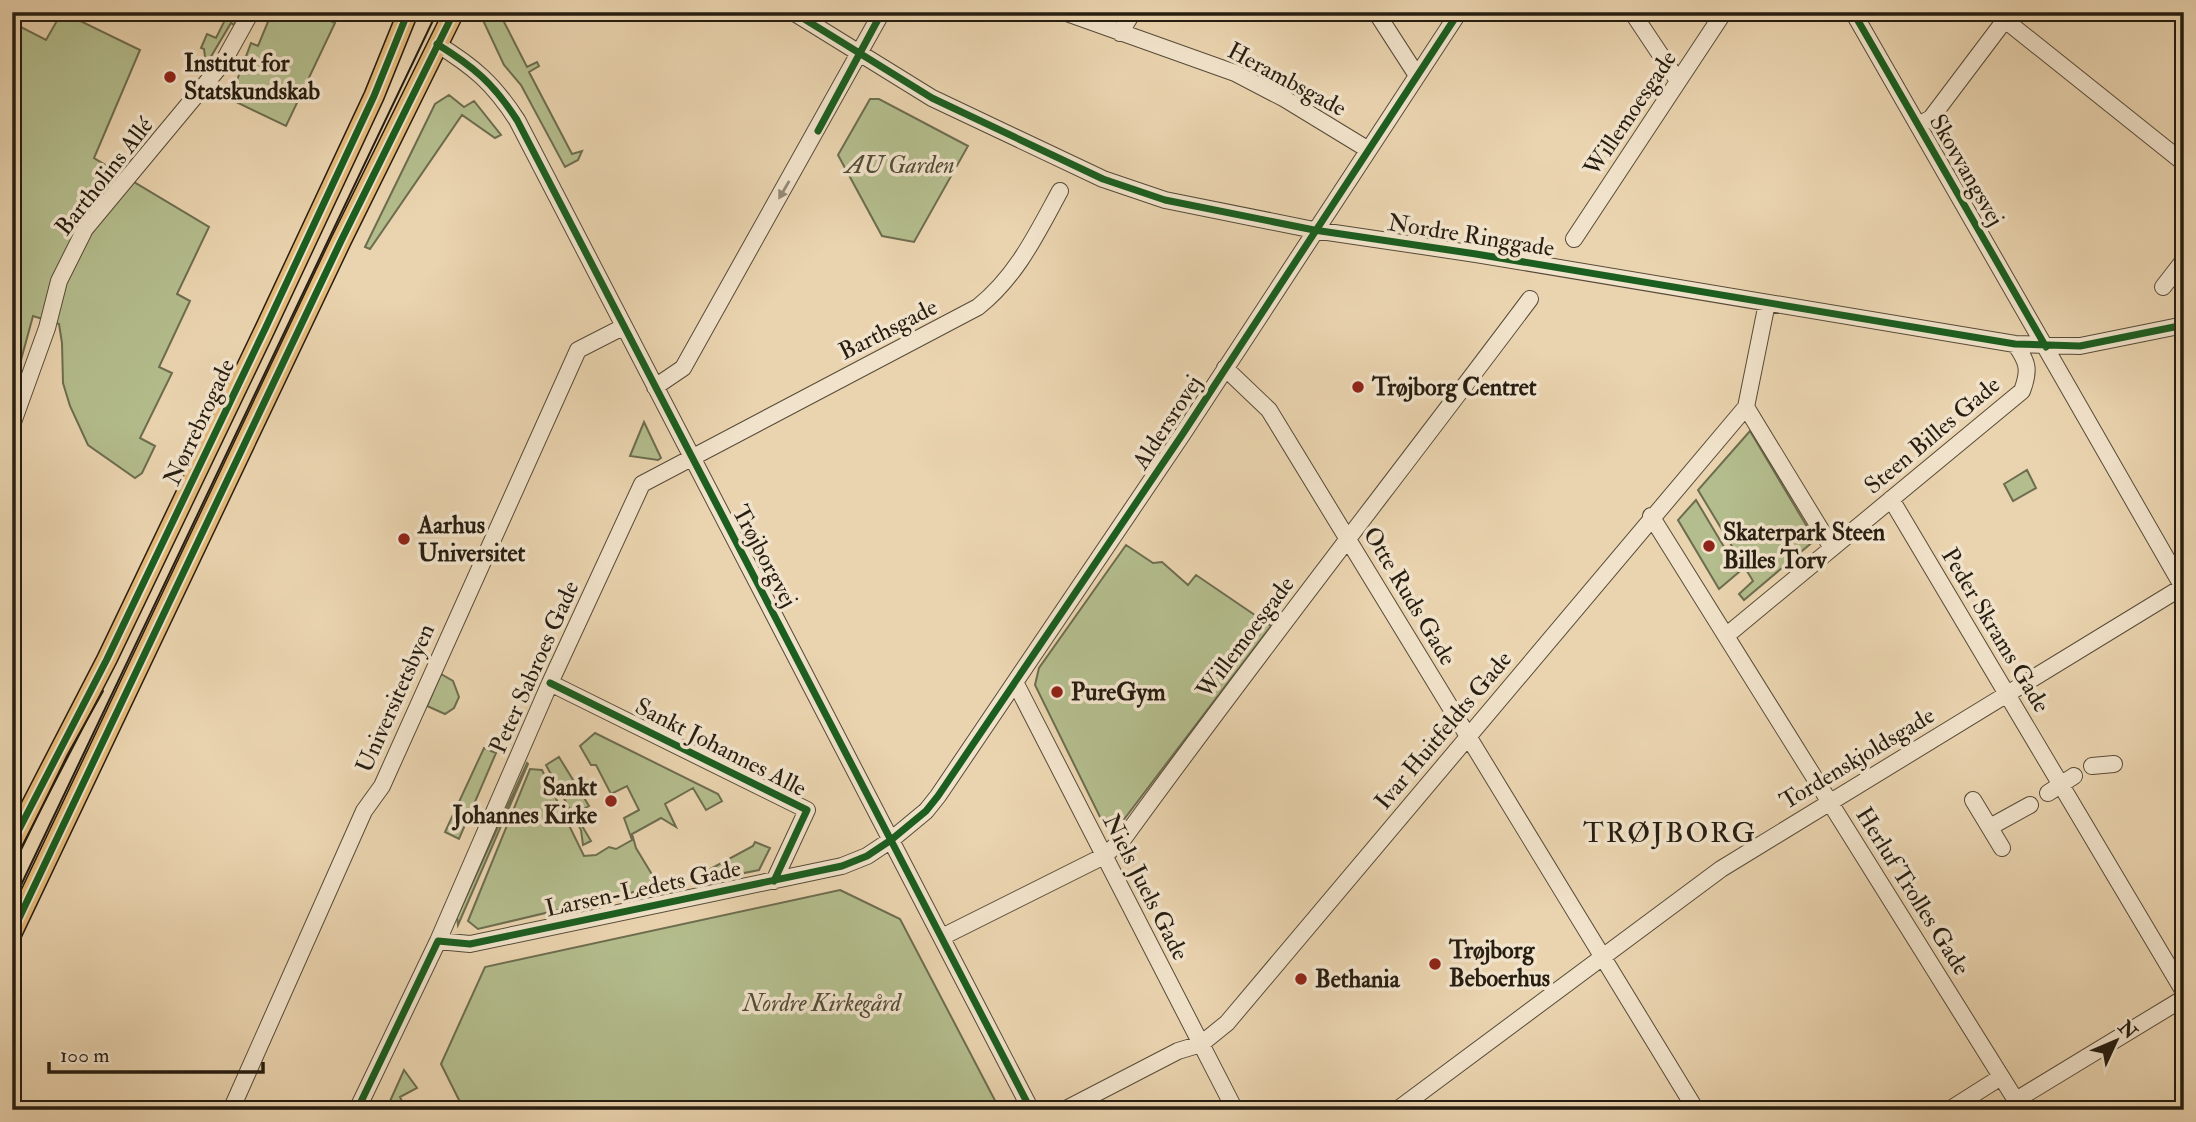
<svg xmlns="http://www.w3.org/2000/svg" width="2196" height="1122" viewBox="0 0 2196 1122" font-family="'IM FELL Double Pica',serif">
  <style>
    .green { fill: #b4bd8d; stroke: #6d6d4f; stroke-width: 2 }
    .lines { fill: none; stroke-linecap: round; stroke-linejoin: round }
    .minor-casing { stroke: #574b38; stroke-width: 18 }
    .major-casing { stroke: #261d11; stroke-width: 22 }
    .minor { stroke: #f1e3cb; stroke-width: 16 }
    .major { stroke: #e5ba78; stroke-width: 19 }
    .tram { stroke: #261d11; stroke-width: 2 }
    .cycleway-casing { stroke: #f1e3cb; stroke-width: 11 }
    .cycleway { stroke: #1b5e20; stroke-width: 7 }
    .oneway { fill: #968a77 }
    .poi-dot { fill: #8f2418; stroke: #f1e3cb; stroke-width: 2.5 }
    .labels { text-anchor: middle; stroke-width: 7; stroke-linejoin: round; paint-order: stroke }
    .poi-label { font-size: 24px; font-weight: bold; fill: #261d11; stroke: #f1e3cb; text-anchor: start }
    .street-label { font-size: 24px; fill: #261d11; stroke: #f1e3cb }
    .park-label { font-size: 24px; font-style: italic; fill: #514d36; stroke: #f1e3cb }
    .quarter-label { font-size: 28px; letter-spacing: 2px; fill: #261d11; stroke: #f1e3cb }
  </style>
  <rect width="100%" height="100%" fill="#ead4af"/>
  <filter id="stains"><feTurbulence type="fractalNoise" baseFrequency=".00286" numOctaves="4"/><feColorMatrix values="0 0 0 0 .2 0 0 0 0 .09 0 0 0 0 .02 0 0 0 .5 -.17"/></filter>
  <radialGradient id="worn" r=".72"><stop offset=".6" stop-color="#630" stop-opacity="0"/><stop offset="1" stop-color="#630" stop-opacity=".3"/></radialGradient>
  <path class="green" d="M12,12h5l-4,11 33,17 16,-28 78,38 -46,108 115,69 -32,67 13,7 -31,66 13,6 -32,65 15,8 -13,27 -7,5 -47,-33 -18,-39 -7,-23 -1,-40 -3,-19 -26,-8 -21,77z
    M220,12h17l1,6 -4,7 -3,-2 -25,42 -2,-16 -3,-1 6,-14 9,4 11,-22z
    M272,12h41l22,11 -49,103 -56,-27 21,-56 7,3z
    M499,12l28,55 10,-5 2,4 -10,6 43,82 10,-3 -4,9 -13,7 -44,-82 -17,-20 -23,-49v-4z
    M449,95l15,12 10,-6 27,34 -6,3 -33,-23 -92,134 -5,-2 70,-143z
    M870,99h9l89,47 -54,96 -32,-6 -44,-81z
    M644,422l17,36 -3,2 -28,-4z
    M1750,431l65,109 -71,60 -5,-6 14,-13 -55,-91z
    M2027,470l9,18 -23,13 -9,-17z
    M1696,500l43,72 -20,17 -41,-69z
    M1126,545l27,18 9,-1 26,23 8,-10 75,51 -149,196 -22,-5 -65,-132 4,-17z
    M441,674l12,7 6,16 -5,11 -9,6 -18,-8z
    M595,733l123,61 4,7 -16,9 -13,-22 -28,16 11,23 -15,-9 -29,16 4,14 23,38 -181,43 -10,-8 62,-152 12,1 42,86 12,-1 13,-8 7,2 16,-9 -8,-22 15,-8 -12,-24 -16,8 -15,-29h-5l-11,-19z
    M484,748l12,5 -37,86 -14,-7z
    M559,757l30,49 -14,8 16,27 -8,4 -2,-15 -35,-65z
    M527,763l1,1 -70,161 -1,-8z
    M755,842l15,6 -11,22 -55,11 -3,-7 52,-28z
    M840,890l60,29 100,191h-536l-23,-46 44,-97z
    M404,1070l13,18 -17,9 6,13h-20z"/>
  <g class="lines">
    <g class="minor-casing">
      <path id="minor" d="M793,12l139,86 171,81 62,21 149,30 162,24 539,90 65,2 104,-21
        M1064,12l171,61 50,26 82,50
        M1376,12l40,62
        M1632,12l46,69
        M1853,12l331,577
        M2005,20l179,143
        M1120,33l13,-21
        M437,44c37,23 56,39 80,76l514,990
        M1919,125l12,-7 80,-106
        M1574,239l150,-227
        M2163,287l21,-27
        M1225,368l44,42 427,700
        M655,387l28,-19 199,-356
        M1746,407l86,141
        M12,425l35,-97 12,-47 26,-52 137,-165 29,-52
        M1891,499l293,493
        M1651,516l371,594
        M1727,635l295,-244c8,-21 6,-29 -7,-47
        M550,683l257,127 -33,71
        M1016,684l219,426
        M2092,766l22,-2
        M2048,793l26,-17
        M1973,800l29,48
        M1990,827l40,-22
        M942,937l162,-81 20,-18c132,-182 271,-359 406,-539
        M438,941l32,3 372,-78 25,-10 24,-16 35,-29 12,-15 244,-361 277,-423
        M2016,1100l168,-102
        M231,1110l133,-299 18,-25 196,-436 45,-23
        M357,1110l81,-169 112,-258 92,-199 336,-177c39,-31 59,-74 82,-116
        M1064,1110l114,-59 23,-7 26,-21 519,-616 21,-104
        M1397,1110l324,-241 463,-283
        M1949,1110l52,-33"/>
    </g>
    <g class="major-casing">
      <path id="major" d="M12,843l95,-184 158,-330 109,-233 34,-84
        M12,933l329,-692 113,-229"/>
    </g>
    <use href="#minor" class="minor"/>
    <use href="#major" class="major"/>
    <path class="tram" d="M12,868l56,-114 35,-63
      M12,904l425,-892"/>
    <g class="cycleway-casing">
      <path id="cycleway" d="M793,12l139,86 171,81 62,21 149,30 162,24 539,90 65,2 104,-21
        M1853,12l193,335
        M437,44c37,23 56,39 80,76l514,990
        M818,131l64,-119
        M550,683l257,127 -33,71
        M12,843l95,-184 158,-330 109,-233 34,-84
        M12,933l329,-692 113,-229
        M357,1110l81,-169 32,3 372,-78 25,-10 24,-16 35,-29 12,-15 244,-361 277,-423"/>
    </g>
    <use href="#cycleway" class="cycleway"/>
  </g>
  <defs><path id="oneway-solid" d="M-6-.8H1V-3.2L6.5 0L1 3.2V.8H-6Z" transform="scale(1.75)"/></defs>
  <use class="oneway" href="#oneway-solid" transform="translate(784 190) rotate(120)"/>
  <g class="poi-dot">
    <circle cx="170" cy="77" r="7"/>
    <circle cx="1358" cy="387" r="7"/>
    <circle cx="404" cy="539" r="7"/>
    <circle cx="1709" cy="546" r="7"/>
    <circle cx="1057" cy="692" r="7"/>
    <circle cx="611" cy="801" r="7"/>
    <circle cx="1435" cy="964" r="7"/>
    <circle cx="1301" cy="979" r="7"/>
  </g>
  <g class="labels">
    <g class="poi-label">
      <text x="184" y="71">Institut for<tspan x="184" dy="28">Statskundskab</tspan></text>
      <text x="1372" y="395">Trøjborg Centret</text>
      <text x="418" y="533">Aarhus<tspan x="418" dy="28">Universitet</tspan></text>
      <text x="1723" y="540">Skaterpark Steen<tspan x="1723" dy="28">Billes Torv</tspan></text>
      <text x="1071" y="700">PureGym</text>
      <text x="597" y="795" text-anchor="end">Sankt<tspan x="597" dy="28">Johannes Kirke</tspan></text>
      <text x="1449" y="958">Trøjborg<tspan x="1449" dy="28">Beboerhus</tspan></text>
      <text x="1315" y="987">Bethania</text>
    </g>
    <g class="street-label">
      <text transform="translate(1287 79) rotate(28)" y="8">Herambsgade</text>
      <text transform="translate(1630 113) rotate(-56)" y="8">Willemoesgade</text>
      <text transform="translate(1967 170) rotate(60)" y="8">Skovvangsvej</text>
      <text transform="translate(104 176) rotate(-52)" y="8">Bartholins Allé</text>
      <text transform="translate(1471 235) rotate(9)" y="8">Nordre Ringgade</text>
      <text transform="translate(888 329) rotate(-27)" y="8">Barthsgade</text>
      <text transform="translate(199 422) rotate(-65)" y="8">Nørrebrogade</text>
      <text transform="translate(1167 422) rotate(-57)" y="8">Aldersrovej</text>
      <text transform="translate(1932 435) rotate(-40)" y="8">Steen Billes Gade</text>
      <text transform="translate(765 556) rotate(62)" y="8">Trøjborgvej</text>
      <text transform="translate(1410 596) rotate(59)" y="8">Otte Ruds Gade</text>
      <text transform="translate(1996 630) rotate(59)" y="8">Peder Skrams Gade</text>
      <text transform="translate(1245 637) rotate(-53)" y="8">Willemoesgade</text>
      <text transform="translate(534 667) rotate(-66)" y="8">Peter Sabroes Gade</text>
      <text transform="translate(395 698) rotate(-66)" y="8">Universitetsbyen</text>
      <text transform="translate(1443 730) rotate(-50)" y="8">Ivar Huitfeldts Gade</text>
      <text transform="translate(721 747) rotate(27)" y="8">Sankt Johannes Alle</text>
      <text transform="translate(1857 758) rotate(-31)" y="8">Tordenskjoldsgade</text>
      <text transform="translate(1146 887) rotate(63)" y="8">Niels Juels Gade</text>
      <text transform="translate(643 888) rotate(-12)" y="8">Larsen-Ledets Gade</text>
      <text transform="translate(1913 891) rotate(58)" y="8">Herluf Trolles Gade</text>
    </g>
    <g class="park-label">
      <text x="900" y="173">AU Garden</text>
      <text x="822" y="1011">Nordre Kirkegård</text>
    </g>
    <g class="quarter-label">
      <text x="1670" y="842">TRØJBORG</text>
    </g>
  </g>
  <rect width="2196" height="1122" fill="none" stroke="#ead4af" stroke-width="42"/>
  <rect x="14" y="14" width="2168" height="1094" fill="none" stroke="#261d11" stroke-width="3.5"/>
  <rect x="21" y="21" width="2154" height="1080" fill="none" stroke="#261d11" stroke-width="2"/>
  <g transform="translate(2116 1041) rotate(46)" stroke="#f1e3cb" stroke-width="5" paint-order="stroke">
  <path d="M0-5L12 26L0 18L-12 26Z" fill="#261d11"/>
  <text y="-10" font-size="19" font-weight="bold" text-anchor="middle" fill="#261d11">N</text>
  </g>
  <path d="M49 1062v10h214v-10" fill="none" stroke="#261d11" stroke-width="3.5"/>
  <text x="60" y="1062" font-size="21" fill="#261d11" stroke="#f1e3cb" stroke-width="5" paint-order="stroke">100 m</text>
  <rect width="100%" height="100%" filter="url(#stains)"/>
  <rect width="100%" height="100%" fill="url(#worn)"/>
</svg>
